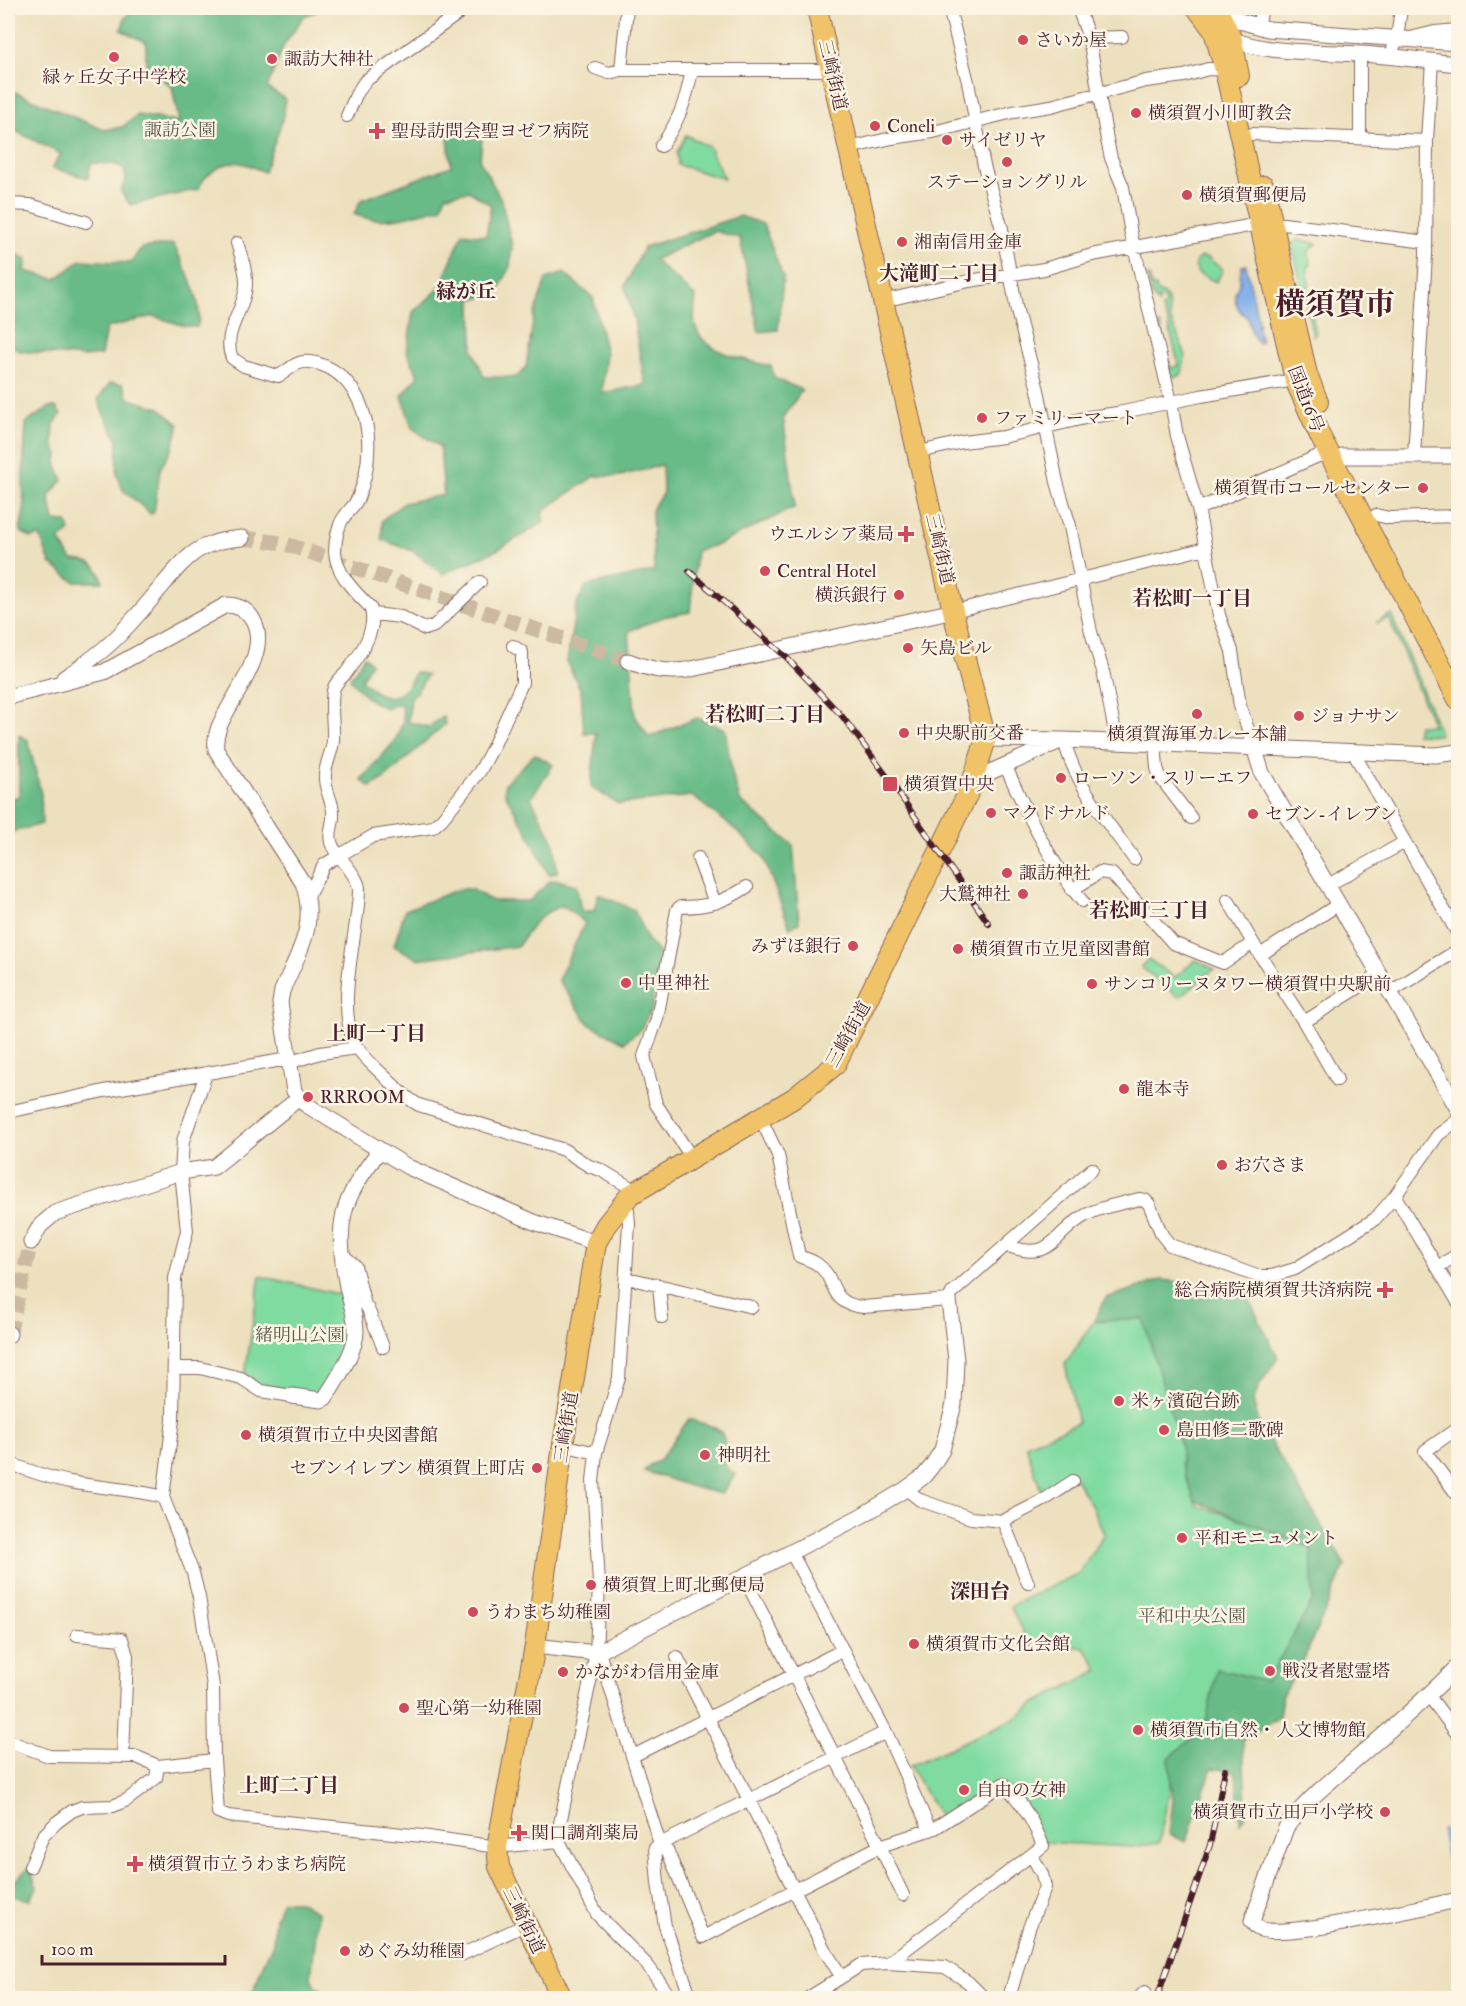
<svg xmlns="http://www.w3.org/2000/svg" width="1466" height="2006" viewBox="0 0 1466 2006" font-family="'IM FELL Double Pica','Noto Serif JP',serif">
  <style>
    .green { fill: #80dba1; stroke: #657d66; stroke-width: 1.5 }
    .forest { fill: #68bb87; stroke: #596d59; stroke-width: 1.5 }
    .water { fill: #7fade9; stroke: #64668a; stroke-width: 1.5 }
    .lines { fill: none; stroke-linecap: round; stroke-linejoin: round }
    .tertiary-tunnel { stroke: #ccb9a1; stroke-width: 15; stroke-dasharray: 15 8; stroke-linecap: butt }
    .minor-casing { stroke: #83635e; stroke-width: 14 }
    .tertiary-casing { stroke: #83635e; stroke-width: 17 }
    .primary-casing { stroke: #83635e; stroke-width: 22 }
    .trunk-casing { stroke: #83635e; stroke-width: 22 }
    .minor { stroke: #fff; stroke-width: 12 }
    .tertiary { stroke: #fff; stroke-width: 15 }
    .primary { stroke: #f1c369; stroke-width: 20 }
    .trunk { stroke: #f1c369; stroke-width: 20 }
    .rail-casing { stroke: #4a1f2b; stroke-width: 6 }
    .rail { stroke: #fcf5e5; stroke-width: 4; stroke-dasharray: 11; stroke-linecap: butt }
    .poi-dot { fill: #d1495b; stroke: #fcf5e5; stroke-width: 2 }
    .labels { text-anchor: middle; stroke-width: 5; stroke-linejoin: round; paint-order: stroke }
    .poi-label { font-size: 18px; fill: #4a1f2b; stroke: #fcf5e5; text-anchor: start }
    .street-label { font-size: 18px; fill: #4a1f2b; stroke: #fcf5e5 }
    .park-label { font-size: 18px; fill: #5a574e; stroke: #fcf5e5 }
    .neighbourhood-label { font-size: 20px; font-weight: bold; fill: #4a1f2b; stroke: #fcf5e5 }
    .town-label { font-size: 30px; font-weight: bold; fill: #4a1f2b; stroke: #fcf5e5 }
  </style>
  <rect width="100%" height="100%" fill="#fcf5e5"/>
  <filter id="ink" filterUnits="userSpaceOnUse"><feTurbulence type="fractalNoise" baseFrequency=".0167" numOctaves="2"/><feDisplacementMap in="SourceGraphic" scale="12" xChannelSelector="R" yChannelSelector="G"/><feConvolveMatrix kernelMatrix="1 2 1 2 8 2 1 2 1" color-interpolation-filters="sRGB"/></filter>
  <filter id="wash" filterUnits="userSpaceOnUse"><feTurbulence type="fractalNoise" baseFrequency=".008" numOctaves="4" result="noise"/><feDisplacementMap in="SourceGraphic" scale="24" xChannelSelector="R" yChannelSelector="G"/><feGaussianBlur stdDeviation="1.35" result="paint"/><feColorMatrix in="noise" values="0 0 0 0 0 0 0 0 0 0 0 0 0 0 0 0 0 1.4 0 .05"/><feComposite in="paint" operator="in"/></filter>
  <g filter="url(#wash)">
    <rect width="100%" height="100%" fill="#ede0be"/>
    <path class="green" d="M686,135l23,12 15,32 -46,-14 -1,-12z
      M1297,239l20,5 -9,8 3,13 -3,1 1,20 -3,1 10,46 -3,3 -21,-92z
      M1201,257l7,1 15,12 -7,12 -18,-9 -3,-7 1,-5z
      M1147,276h2l3,11h4l2,6h3l7,6 2,19 16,38c-3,4 -2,12 -5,19l-10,2 -13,-52h3l9,43 9,-2 -11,-44 -6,-14 3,-1 -1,-8h-6l1,6 -7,-10z
      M1391,614l49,119 -1,2 -23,-1 2,-9h15l-44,-107 -13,5z
      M1148,959l27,18 21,-17 18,9 -35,28 -38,-30z
      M260,1276l82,19 8,29 -2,22 -24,45 -8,3 -54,-8 -17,-11z
      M1151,1307l34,121 -4,36 16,42 103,31 29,32 -51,122 -102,66 -17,86 -27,4 -90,-5 -39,-58 -59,40 -34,-58 108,-49 16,-13 65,-34 -15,-23 -54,-1 -20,-40 69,-33 25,-39 -12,-27 -17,-29 -32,19 -17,-52 52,-22 -13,-59 29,-43z"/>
    <path class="forest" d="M134,8h194l-24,8 -20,29 -17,43 18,11 -2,19 -19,54c-7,-3 -15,-8 -23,-9 -16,-3 -38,11 -42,26l-69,16 -9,-13 5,-14 -2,-10 -10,-4 -23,-1 -3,15 -36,-10 9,-14 -53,-27v-38l96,41 18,-3 16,-12 41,7 -7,-35 -26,-20v-25l-25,-12 4,-12z
      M447,129l35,8 -2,24 21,38 11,46 -2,22 -14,28 -24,4 1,51 11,27h33l9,-10 8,-51 12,-37 18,-6 29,25 13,55 -4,40 43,-8 -11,-65 -9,-34 19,-39 96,-31 23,8 20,53 -5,53 -19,2 -19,-94 -26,-7 -60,29 42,37c-1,9 -3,20 -1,28 7,29 53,35 76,41l3,12 28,12 -19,27 12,90 -76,37 -23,7 -6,61 -27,5 -34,14 6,85 14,21 48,-19 28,11 7,44 8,28 53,44 6,78 -9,5 -27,-72 -32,-30 -39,-30 -74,8 -27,-17 5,-54h-12l-3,-42 -14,-29 9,-56 10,-20 68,-15 -2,-63 11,-15 -1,-28 -42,11h-25l-51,34 -1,13 -46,27 -54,24 -30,-23 -31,-11v-20l22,-17 40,-8 -4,-48 -28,-19 -10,-32 16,-20 -11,-24 6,-40 26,-23 24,-56 23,3 5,-31 -22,-14 -23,4 -5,13c-30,6 -58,19 -87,6l7,-14 90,-34z
      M173,244c10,21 33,59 24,83l-12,-1 -32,-10 -47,12 -5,27 -18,2 -63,-6 -12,-8v-93l19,9 -2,12 31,8 25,-19 50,3 10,-15z
      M110,383l13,1 6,15 31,9 19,17 -7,24 -12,20 -6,43 -3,2 -28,-24 -6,-16 1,-34 -16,-29 -4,-12z
      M50,407h6l5,8 -7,9 -1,20 5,11 -2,9 7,16 -14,16 5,25 13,1 3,9 -11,9 13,20c19,1 25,3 31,22h-28l-25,-19 -10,-27 -9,2 -11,-7 4,-20 -1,-34 3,-54z
      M364,656l7,7 -10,17c6,5 14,13 21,15 18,6 27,-9 33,-23l12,3 -10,17 -6,5 -3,25 21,5 14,-11 2,8 -61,55 -14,8 -9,-7 34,-39 8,-19 -1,-18 -17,4 -18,-10 -17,-19z
      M19,735l9,5 13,54 1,30 -34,9v-32l11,-5z
      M535,754l18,11 -22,33 23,44 3,30 -8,3 -23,-46 -21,-35v-11z
      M558,880l18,5 5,26h13l4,-17 36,16 14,31 11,12 -7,55 -12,22 -16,12 -35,-18 -31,-44 27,-57 -21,-17c-23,4 -33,21 -46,40l-100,13 -24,-13 11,-36 54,-21h12l21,12h37l21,-20z
      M1161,1280l18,2 20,10 18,-5 30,9 31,62 -18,26 -7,17 6,22 86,142 -40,92 -23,39 -3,21 -36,23 3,74 -6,9 -4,-51 -24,-4 -26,74 -17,-8 4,-34 -4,-42 36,-31 12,-58 50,12 46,-81 -2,-52 -116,-47 -14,-37v-18l-38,-127 -49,2 12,-23z
      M689,1419c40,13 35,9 37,49l10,7 -15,19 -28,-7 -49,-16 6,-6 9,-4z
      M30,1867l7,21 -7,12 -22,-5v-19l7,4z
      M282,1901h17l19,12 -7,65 4,8 17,9 1,3h-91l12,-7 7,-22 12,-26 2,-25z"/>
    <path class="water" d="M1246,265l13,60 -2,1 4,16 -3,1 -6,-9 -4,-16c-8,-5 -14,-14 -13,-24 1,-5 5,-10 5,-14 0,-5 0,-8 2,-14z
      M1458,1826v46l-8,2 -9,-44z"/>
  </g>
  <g filter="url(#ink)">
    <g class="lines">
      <path class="tertiary-tunnel" d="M242,538l41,5 345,118
        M9,1334l22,-92"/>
      <g class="minor-casing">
        <path id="minor" d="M949,8l19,74 16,84 18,63 15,82 21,79 19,92 13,44 21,106 12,39 14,71
          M1078,8l11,30 18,102 4,18 12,29 8,47 40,168 6,34 21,73 21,106 13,36 8,55 14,41
          M1258,27l4,-19
          M1414,37l21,-5 23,-2
          M1089,38l33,-1
          M1390,57l7,-18 4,-31
          M595,68l14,5 12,-3h211
          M621,70l6,-62
          M347,116l9,-21 9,-14 101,-73
          M1252,134l175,7
          M1360,137v-83
          M661,146c18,-25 25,-45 31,-76
          M849,148l43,-10 41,-6 80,-20 38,-6 95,-25 38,-5 24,-7 17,1
          M8,204l22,1 56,17
          M237,243c4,13 10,28 9,42 -1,26 -25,47 -14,73l12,8 34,10c7,-3 12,-9 19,-12 13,-7 36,4 46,14 30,30 31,81 15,120 -3,7 -9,12 -13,18 -7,8 -10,25 -10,35 1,23 20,41 35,56 9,22 -11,49 -24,66 -5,5 -12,11 -13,18 -3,17 1,33 0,50 -1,12 -8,23 -8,35 -1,12 7,24 8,35 2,12 -7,24 0,36 6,11 26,30 26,42 0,43 -25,117 -3,157 7,11 19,21 28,30 11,10 21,22 35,29l145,45 25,16 12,4 35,21
          M883,301l86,-20 75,-12 48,-14 167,-31h25l142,18
          M919,452l44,-10 40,-5 86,-20 29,-4 83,-17 94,-16
          M1414,456l12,-201 1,-114 5,-80
          M1198,509l120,-53h17
          M1376,515l13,3 69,-2
          M954,611l252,-63
          M373,614l28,3 24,12 9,-3 46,-44
          M1064,740c11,45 44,82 70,119
          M1155,743l2,25 3,9 31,41
          M1353,752l105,182
          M1005,765c21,46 45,98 77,136
          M698,858l17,45
          M1328,885l77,-43
          M1072,890l28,-18 12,2 61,69 50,20 30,-20
          M308,896l16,-31 16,-10 33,-19 60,-9 9,-8 38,-48 13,-24 29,-64v-31l-9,-6
          M1228,900l32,55 44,67 76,-48
          M1260,955l79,-51
          M1390,992l68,-42
          M1304,1022l33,58
          M288,1063l32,-10 37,-5
          M206,1074l-23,67 -2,31 6,59 -12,47 -2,142 -10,77 30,76 6,24 14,89 1,74 4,52 10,4 194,20 75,11 62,-6
          M8,1112l96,-21 184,-32
          M760,1117l18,38 21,101c6,3 13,4 18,8 21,14 10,40 46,43l86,-7 3,-7 140,-124
          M692,1158l-36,-54 -12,-48 13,-37 20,-109 3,-3c29,0 43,-5 67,-20
          M1395,1196l63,106
          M624,1202l4,9 1,13 -10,154 -23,75 -3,28 6,103 -3,69 -38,180 1,8 38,73 51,52 23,32
          M1006,1245c48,19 47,-13 80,-30 16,-9 36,-11 53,-16l6,1 4,4 13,31 8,10 87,31h15l23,-7 80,-50 20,-23 43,-61 20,-15
          M341,1253l14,13 10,39 3,4 15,38
          M1438,1267l20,-13
          M627,1278l125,29
          M659,1285l3,32
          M174,1368h26l41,10 20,13 31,5
          M1458,1428l-33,23 33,45
          M563,1445l33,8
          M8,1463c20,7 40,15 62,19 31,6 62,7 93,15
          M906,1489l14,11 51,18 32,3 41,-21 29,-19
          M1003,1521l25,62
          M791,1552l95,180 44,98
          M744,1577l136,269 23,49
          M77,1635l45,4 5,17 -4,100
          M599,1652l61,192 8,8 35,85 177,-91 55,-18 68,-44c17,15 32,40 40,62l-155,117
          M677,1657l147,292 17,27
          M1429,1696l29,39
          M8,1741l41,15 88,1 21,9 56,-6
          M633,1756l210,-106
          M30,1867l13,-31 14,-14 15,-11 10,-4 31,-1 14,-6 29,-22 2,-12
          M463,1954l64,-30
          M691,1998l-26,-72 -7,-43 -3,-35 5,-4 226,-112
          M808,1998l53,-33 27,-2 57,4 23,15 16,16
          M1009,1998l20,-70 16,-41 -3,-13 -10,-18
          M1139,1998l6,-6"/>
      </g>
      <g class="tertiary-casing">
        <path id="tertiary" d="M1218,8l22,13 28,8 190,14
          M1224,36c38,19 95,15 137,18 33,2 65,7 97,10
          M1342,456h116
          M628,661c21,8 37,12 59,9l267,-59
          M64,678c20,-13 40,-27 57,-45 12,-13 25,-27 36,-41 28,-33 39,-51 85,-54
          M8,697l96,-25 122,-67c12,0 21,4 27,15 18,33 -22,77 -34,107 -3,8 -4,15 -3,23l87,133c15,43 -5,70 -21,108l-2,12 14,88 5,7 -85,69 -33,5 -126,41 -15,13 -9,16
          M986,739l78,1 372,15 22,-3
          M1254,747l8,26 196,336
          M970,789l18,-16 70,-31
          M299,1098l6,6 103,63 126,55 62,21
          M8,1336l1,-2
          M292,1396l29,4 4,-2c10,-15 31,-47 31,-66 0,-15 -6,-31 -9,-45 -12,-65 -7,-85 33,-137
          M535,1646l61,7 265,-137 45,-27 17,-12 9,-11 10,-16 12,-46 2,-44 -7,-60
          M1458,1666c-32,33 -67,63 -103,94 -24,21 -51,41 -69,68l-34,93c2,2 3,5 6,7 20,13 169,-22 200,-28"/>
      </g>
      <g class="primary-casing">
        <path id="primary" d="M562,1998l-63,-131 -2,-20 38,-201 28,-201 33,-202 10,-18 24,-30 164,-97 41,-33 135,-276 16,-50 -30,-115 -139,-616"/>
      </g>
      <g class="trunk-casing">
        <path id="trunk" d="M1197,8l17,23 11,39 70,310 25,56 138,263
          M1217,8l15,32 7,36
          M1264,186l43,188 11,28"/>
      </g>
      <use href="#minor" class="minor"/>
      <use href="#tertiary" class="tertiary"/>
      <use href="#primary" class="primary"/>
      <use href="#trunk" class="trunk"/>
      <g class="rail-casing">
        <path id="rail" d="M689,571l97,86 56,59 44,59 103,149
          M1157,1998l53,-153 15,-75"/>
      </g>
      <use href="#rail" class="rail"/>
    </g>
  </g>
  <g class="poi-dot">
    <circle cx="1023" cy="40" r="6"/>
    <circle cx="114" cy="57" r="6"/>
    <circle cx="272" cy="59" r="6"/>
    <circle cx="1136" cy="113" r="6"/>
    <circle cx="875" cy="126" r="6"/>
    <path d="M374 122h6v6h6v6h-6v6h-6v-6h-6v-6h6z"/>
    <circle cx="947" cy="140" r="6"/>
    <circle cx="1007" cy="162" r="6"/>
    <circle cx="1187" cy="195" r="6"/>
    <circle cx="902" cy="242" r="6"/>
    <circle cx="982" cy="418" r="6"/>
    <circle cx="1423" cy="488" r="6"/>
    <path d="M903 525h6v6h6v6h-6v6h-6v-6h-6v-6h6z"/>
    <circle cx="765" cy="571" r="6"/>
    <circle cx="899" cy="595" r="6"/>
    <circle cx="908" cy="648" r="6"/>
    <circle cx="1197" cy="714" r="6"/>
    <circle cx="1299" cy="716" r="6"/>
    <circle cx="904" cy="733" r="6"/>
    <circle cx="1061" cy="778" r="6"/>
    <rect x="882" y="776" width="16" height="16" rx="3"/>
    <circle cx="991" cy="813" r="6"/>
    <circle cx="1253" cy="814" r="6"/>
    <circle cx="1007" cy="873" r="6"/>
    <circle cx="1023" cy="894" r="6"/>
    <circle cx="853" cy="946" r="6"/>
    <circle cx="958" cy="949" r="6"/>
    <circle cx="626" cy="983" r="6"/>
    <circle cx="1092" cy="984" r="6"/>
    <circle cx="1124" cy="1089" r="6"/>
    <circle cx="308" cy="1097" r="6"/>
    <circle cx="1222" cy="1165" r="6"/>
    <path d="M1382 1281h6v6h6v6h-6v6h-6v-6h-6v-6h6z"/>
    <circle cx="1119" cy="1401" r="6"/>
    <circle cx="1164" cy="1430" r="6"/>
    <circle cx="246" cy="1435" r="6"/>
    <circle cx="705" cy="1455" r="6"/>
    <circle cx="537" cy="1468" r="6"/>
    <circle cx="1182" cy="1538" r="6"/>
    <circle cx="591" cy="1585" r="6"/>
    <circle cx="473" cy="1612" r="6"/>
    <circle cx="914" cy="1644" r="6"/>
    <circle cx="1270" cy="1671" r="6"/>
    <circle cx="563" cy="1672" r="6"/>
    <circle cx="404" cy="1708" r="6"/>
    <circle cx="1138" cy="1730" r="6"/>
    <circle cx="964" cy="1790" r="6"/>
    <circle cx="1385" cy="1812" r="6"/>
    <path d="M516 1824h6v6h6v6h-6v6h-6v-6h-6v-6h6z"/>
    <path d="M132 1855h6v6h6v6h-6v6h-6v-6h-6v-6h6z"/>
    <circle cx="345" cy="1951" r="6"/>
  </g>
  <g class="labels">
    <g class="poi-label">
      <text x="1035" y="46">さいか屋</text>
      <text x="284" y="65">諏訪大神社</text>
      <text x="114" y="83" text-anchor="middle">緑ヶ丘女子中学校</text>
      <text x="1148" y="119">横須賀小川町教会</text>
      <text x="887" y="132">Coneli</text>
      <text x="391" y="137">聖母訪問会聖ヨゼフ病院</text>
      <text x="959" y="146">サイゼリヤ</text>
      <text x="1007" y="188" text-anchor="middle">ステーショングリル</text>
      <text x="1199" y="201">横須賀郵便局</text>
      <text x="914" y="248">湘南信用金庫</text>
      <text x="994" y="424">ファミリーマート</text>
      <text x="1411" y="494" text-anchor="end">横須賀市コールセンター</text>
      <text x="894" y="540" text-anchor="end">ウエルシア薬局</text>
      <text x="777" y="577">Central Hotel</text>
      <text x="887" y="601" text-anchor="end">横浜銀行</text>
      <text x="920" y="654">矢島ビル</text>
      <text x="1311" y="722">ジョナサン</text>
      <text x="916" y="739">中央駅前交番</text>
      <text x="1197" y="740" text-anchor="middle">横須賀海軍カレー本舗</text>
      <text x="1073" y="784">ローソン・スリーエフ</text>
      <text x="904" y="790">横須賀中央</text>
      <text x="1003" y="819">マクドナルド</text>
      <text x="1265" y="820">セブン-イレブン</text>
      <text x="1019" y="879">諏訪神社</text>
      <text x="1011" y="900" text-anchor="end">大鷲神社</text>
      <text x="841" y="952" text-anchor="end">みずほ銀行</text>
      <text x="970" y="955">横須賀市立児童図書館</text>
      <text x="638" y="989">中里神社</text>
      <text x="1104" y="990">サンコリーヌタワー横須賀中央駅前</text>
      <text x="1136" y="1095">龍本寺</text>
      <text x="320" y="1103">RRROOM</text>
      <text x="1234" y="1171">お穴さま</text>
      <text x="1372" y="1296" text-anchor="end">総合病院横須賀共済病院</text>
      <text x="1131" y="1407">米ヶ濱砲台跡</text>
      <text x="1176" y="1436">島田修二歌碑</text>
      <text x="258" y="1441">横須賀市立中央図書館</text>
      <text x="717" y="1461">神明社</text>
      <text x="525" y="1474" text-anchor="end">セブンイレブン 横須賀上町店</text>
      <text x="1194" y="1544">平和モニュメント</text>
      <text x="603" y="1591">横須賀上町北郵便局</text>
      <text x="485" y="1618">うわまち幼稚園</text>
      <text x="926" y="1650">横須賀市文化会館</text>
      <text x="1282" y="1677">戦没者慰霊塔</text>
      <text x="575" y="1678">かながわ信用金庫</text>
      <text x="416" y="1714">聖心第一幼稚園</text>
      <text x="1150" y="1736">横須賀市自然・人文博物館</text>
      <text x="976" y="1796">自由の女神</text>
      <text x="1373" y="1818" text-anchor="end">横須賀市立田戸小学校</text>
      <text x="531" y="1839">関口調剤薬局</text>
      <text x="148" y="1870">横須賀市立うわまち病院</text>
      <text x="357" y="1957">めぐみ幼稚園</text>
    </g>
    <g class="street-label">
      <text transform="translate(833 75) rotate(77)" y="6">三崎街道</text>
      <text transform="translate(1306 399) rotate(69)" y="6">国道16号</text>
      <text transform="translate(940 549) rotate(77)" y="6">三崎街道</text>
      <text transform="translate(848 1034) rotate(-61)" y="6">三崎街道</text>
      <text transform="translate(566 1427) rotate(-81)" y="6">三崎街道</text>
      <text transform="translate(524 1920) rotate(64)" y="6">三崎街道</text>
    </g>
    <g class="park-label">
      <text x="180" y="136">諏訪公園</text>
      <text x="300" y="1341">緒明山公園</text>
      <text x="1192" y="1622">平和中央公園</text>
    </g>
    <g class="neighbourhood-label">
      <text x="939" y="280">大滝町二丁目</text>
      <text x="466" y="298">緑が丘</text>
      <text x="1192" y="605">若松町一丁目</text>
      <text x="765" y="721">若松町二丁目</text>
      <text x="1149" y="917">若松町三丁目</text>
      <text x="376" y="1040">上町一丁目</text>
      <text x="980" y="1598">深田台</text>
      <text x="289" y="1792">上町二丁目</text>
    </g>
    <g class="town-label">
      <text x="1335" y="314">横須賀市</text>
    </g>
  </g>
  <rect width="1466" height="2006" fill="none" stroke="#fcf5e5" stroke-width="30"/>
  <path d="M42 1955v9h183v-9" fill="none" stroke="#4a1f2b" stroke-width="3"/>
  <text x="51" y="1955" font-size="18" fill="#4a1f2b" stroke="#fcf5e5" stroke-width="4.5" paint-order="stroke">100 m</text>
</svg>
